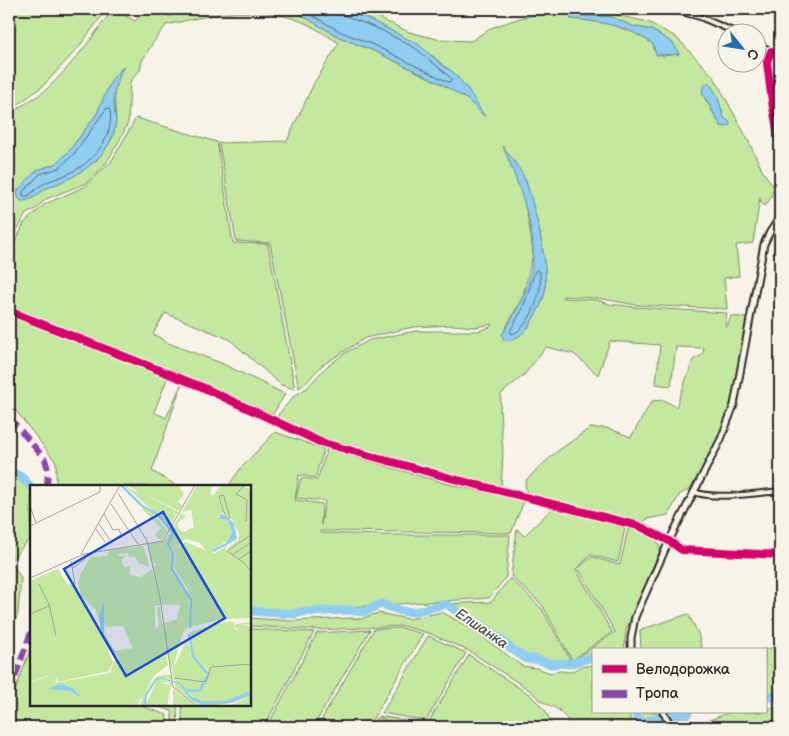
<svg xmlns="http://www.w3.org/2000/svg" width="789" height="736" viewBox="0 0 789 736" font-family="'Balsamiq Sans',sans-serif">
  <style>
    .green { fill: #c5e8a1; stroke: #788a66; fill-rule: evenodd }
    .water { fill: #90cdf0; stroke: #688ca1 }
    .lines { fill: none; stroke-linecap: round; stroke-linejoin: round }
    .shore { stroke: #536c7a; stroke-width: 1 }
    .river { stroke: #90cdf0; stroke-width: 9 }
    .minor-casing { stroke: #2b2b2b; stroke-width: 8 }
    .secondary-casing { stroke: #2b2b2b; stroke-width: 9 }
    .minor { stroke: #f7f3e8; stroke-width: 4 }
    .secondary { stroke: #f7f3e8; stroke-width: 5 }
    .quiet { stroke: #8e44ad; stroke-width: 6; stroke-dasharray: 12 6; stroke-linecap: butt }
    .cycleway-casing { stroke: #f7f3e8; stroke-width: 11 }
    .cycleway { stroke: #d6006c; stroke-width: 8 }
    .labels { text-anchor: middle; stroke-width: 4; stroke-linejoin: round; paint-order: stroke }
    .water-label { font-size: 14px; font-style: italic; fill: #44545c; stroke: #f7f3e8 }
    .inset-river { fill: none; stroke: #90cdf0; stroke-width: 2.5 }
    .inset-road { fill: none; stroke: #a5a39c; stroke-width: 1 }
    .view { fill: #1d4ed8; fill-opacity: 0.15; stroke: #1d4ed8; stroke-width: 2.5 }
    .inset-edge { fill: none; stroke: #2b2b2b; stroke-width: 2.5 }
  </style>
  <rect width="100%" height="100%" fill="#f7f3e8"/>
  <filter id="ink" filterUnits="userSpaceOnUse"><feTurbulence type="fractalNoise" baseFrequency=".02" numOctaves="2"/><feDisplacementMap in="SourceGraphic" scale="10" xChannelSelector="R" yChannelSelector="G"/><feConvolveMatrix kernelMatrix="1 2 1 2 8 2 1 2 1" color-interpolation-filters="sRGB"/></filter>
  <g filter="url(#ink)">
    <path class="green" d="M9,9h98l-29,39 -35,38 -34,25z
      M113,9l22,12 12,-12h20l-3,4 5,3 25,-7h91l11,3 43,25 35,14 66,32 28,17 14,14 -13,-23 -16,-19 -8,-5 -11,-10 -51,-31 -44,-17h19l6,2 45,21 32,8 30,1 20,-13 29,-10 37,-8 31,-1 60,13 28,15 38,40 33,61 16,34 11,15 -3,11 -6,8 -4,-3 -1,-5 -7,45 -17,2 3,31 -15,2 3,31 -90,-4 -40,-7 -34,-2v2l34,2 12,4 26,3 92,6 -2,13 2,1 4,-11 16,2 -16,83 -10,30 -22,43 -9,15 -10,5 -12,21 -21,4 -5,4 -115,-29 -2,-9 2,-6 28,-26 35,-25h17l24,9 21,-36 12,-1 12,7 17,-47 9,-5 2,-7 -28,-1 -5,39 -15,-2 4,-39 -50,-4 -12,34 -24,-21 -28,-7 -22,28 -23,19 -1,17 3,43 -2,33 -61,-14 -120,-34 -41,-19 -1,-5 16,-19 13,-8 17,-19 21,-16 25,-13 46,-9h62l12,-4 3,-3 -18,3 -22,-2 -40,2 -48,11 -44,28 -15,17 -7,5 -29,-145 -34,-2 -17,-98 68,-2 27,-58 25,-40c-15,-9 -33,-22 -51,-26 -41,-11 -82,-1 -122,8l-14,19 -10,17 -2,9 -10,12 -2,41 -9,18 -14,24 -19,18 -40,16 -10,10 -10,5 -17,31v-127c9,-13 25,-18 37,-28 25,-24 47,-53 67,-81zM600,17h12l20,9 20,4 21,13 6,11 -16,2 -9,-5 -1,-7c-29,-19 -48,-22 -82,-25zM122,68l-8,24 2,28 -3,17 -8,13 -9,11 -37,22 -15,6 -26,1 27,-23 11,-3 13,-13 27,-36 13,-29zM702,93l20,16 1,8 3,3h-9zM504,148l22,33 14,52 5,37v21l-5,15 -12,22 -26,7 21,-39 10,-42 -2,-18 -7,-36z
      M435,9h43l-21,5z
      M136,118l81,24 16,101 35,1 27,145 -14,-4 -52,-46 -64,-26 -12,21 15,9 53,20 64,31 -12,20 -102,-45 -17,43 12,6 16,-35 -30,88 25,15h-121v-24l-47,-60v-145l15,-34 21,-19 39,-17 27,-25z
      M275,432l49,17 -9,29 -16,-3 -4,25 27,4 -1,21 4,-24 -29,-3 5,-20 16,2 10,-31 121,35 76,17 -13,32 -191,-2v2l62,2h128l-4,42 -17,21 -214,14 -25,-3v-123l-21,-1 12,-17z
      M9,473l9,5 13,12v47l-20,23 -2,-1z
      M552,509l14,2 59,17 -7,34 -27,-7 -15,14 36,63 -40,28 -29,-54 -32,-30 6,-47 7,7z
      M628,529c13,1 31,6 32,21l-34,80 -2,20h-31v10l-20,4 1,-4 41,-28 -37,-64 14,-11 28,8z
      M9,562l3,2 9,14 -3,35 -9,27z
      M510,578l32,31 29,52v5c-26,-1 -52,-2 -70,-24l-57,-38 47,-2z
      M442,612l31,18 49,36 14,2 15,5 9,-2 11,1 9,-5 13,-2v47h35l5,13 3,2h-67l-2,-8 -8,-9 -16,-8 -15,-13 -59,-38 -41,-18 -25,-7 -85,4 -68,-4v-8l42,3 60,-3 9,1 17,-6 31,6z
      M688,614l10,19 4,17h-61l-1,-20z
      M402,628l21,6 -55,93h-51l57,-98z
      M250,629l64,3 -50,95h-82v-22h68z
      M370,630l-57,97h-46l50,-94z
      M428,636l38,17 -40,68 -44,-8z
      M780,646v47h-15v-43h-4z
      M31,647v58h110v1l26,9v12h-158v-19z
      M469,655l61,40 15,15 8,17h-87l-37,-6z
      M153,705h24l1,22h-6v-16z
      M765,708h15v19h-90l41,-15h34z
      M634,712h23v1l-13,13 -5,-1z
      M378,716l71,11h-51z
      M377,717l17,10h-23z"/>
    <path class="water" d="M167,9h27l-25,7 -5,-3z
      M285,9h54l27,9 52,26 27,23 8,5 16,19 16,26 -17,-17 -28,-17 -66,-32 -35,-14 -43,-25z
      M575,15l37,2 20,9 20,4 21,13 6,11 -23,1 -3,-11c-28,-19 -50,-22 -83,-25z
      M124,66c-7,13 -11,25 -10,40 0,6 2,11 2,16 -4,34 -36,54 -65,64 -13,5 -15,15 -30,15l-4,-6 1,-5 19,-20 19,-6 13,-13 27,-36 16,-36z
      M708,82c9,10 13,23 15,35l7,5v3l-3,2 -6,-1 -19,-33 1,-6z
      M503,146c8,11 18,23 23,36 9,25 23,83 19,109 -1,9 -7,20 -12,28 -7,13 -14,20 -29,22l-2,-6c15,-24 31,-53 31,-82 0,-35 -17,-74 -30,-107z"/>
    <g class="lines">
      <path class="shore" d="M301,9l40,23 35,14 72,36 4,-1 -3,-5 -34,-28 -34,-18 -38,-15 -3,-6
        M107,108l3,2c4,27 -15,50 -38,62 -9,5 -20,7 -29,12 -6,3 -10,9 -15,12h-5v-4l17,-18 19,-6 14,-13z
        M537,270l3,2c0,6 1,14 -1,20 -3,14 -12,37 -27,42l-2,-3 13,-23 12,-37z"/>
      <path class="river" d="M9,471l11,5 9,9
        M250,611l45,3 6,-2 48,-2 15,2 17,-8 21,7 11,1 33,-8 49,31 15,13 17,11h9l15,5 12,-1 6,1 24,-7
        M765,697h15
        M635,712l3,7 6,4c9,-3 16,-7 25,-8 6,-1 11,1 17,0l2,-3"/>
      <g class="minor-casing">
        <path id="minor" d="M674,10l26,7 35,15
          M756,43l24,12
          M771,51l-4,11 5,40 8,43
          M9,311l193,76 118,55 134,37 185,47 30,15 13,9 98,5
          M694,492c20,8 64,1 86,-1"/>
      </g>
      <g class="secondary-casing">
        <path id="secondary" d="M631,650v-12l4,-21 34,-76 52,-102 13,-34 30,-161 6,-12 10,-15
          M663,712l9,15"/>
      </g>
      <use href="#minor" class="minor"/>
      <use href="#secondary" class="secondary"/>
      <path class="quiet" d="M9,417l36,42 3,11 -1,16
        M9,694l22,-62"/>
      <g class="cycleway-casing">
        <path id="cycleway" d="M771,51l-4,11 5,40 8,43
          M9,311l193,76 118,55 134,37 185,47 30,15 13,9 98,5"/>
      </g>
      <use href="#cycleway" class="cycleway"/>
    </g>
  </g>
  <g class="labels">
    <g class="water-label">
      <text transform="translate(482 628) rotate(34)" y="5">Елшанка</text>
    </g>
  </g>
  <g transform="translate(30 485)">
    <rect width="221" height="221" fill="#f7f3e8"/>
    <path d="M94,0l10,6 5,1 -12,-7h51l6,9 -6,8 4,3 11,-16 -14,22 -31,-15 30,16 -8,14zM167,0h16l-3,9 3,2 8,-11h21l9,5v30l-7,3 7,-2v97l-28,1 -32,8 1,-26 -5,-13 -13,-20 1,-15 -6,-10 3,-8 -4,8 6,11 -2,15 16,26 3,29 -8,8 -10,36 -2,1 -3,-14h-2l2,10 -14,11 -14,24 -10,-2 10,3 -3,5h-107l3,-5 -3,3v-21l25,-10 -25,9v-101l28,-12 9,15 8,1 7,17 10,11 21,49 -4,9 -51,11 -2,-5v6l54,-10 4,-12 5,-1 -1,-4 -10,-7 -13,-40 -14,-13 -3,-14 3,-9 10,-16 16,-1 3,-6 33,-4 7,21 -12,-4 -3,-6h-6l-1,-4 -10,1 2,3 6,-2 -5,5 3,7 6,-1v9l10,2 12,-7 8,28v8l-5,-1v24l4,-3 -2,-19h3l2,17 15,-5 3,-14h-18l-10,-39 6,-1 6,-3 -7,3 -6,-3 -3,-18 16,-3 7,-9 3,1 -3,-2 10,-18 5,3 -8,7 1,6 5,3 10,-5 -3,-17 -9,2zM191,27l11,7 7,15 -1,6 -10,8 2,6 -5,-5 4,-5 -15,10 -3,-4 16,-9 5,-9 -4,-12 -9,-1zM158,54l12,4 7,8 -22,-9 -7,6 2,-7zM73,120l2,31 10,15 -8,-5 -6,-15 -2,-15zM93,141l10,22 -17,3 -9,-11 -2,-13zM117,22l21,24 -7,9 -6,-5 6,-7 -20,-20zM195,137h9v7l7,1 -7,-3 2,-3 15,-2v3l-7,-1 7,4v64l-26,9h-26l-24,-19 -3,-11 15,-32 6,17 14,15 -3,10 2,1 2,-12 -15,-15 -3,-23zM134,190h6l4,5 -11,-2 9,5 1,4 -5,-5 -7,1 10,2 -4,21h-16v-3l-1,3h-5l12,-26 6,-1 -3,-2 -4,2 -11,16 -1,10 -4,1 4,-13 12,-16zM145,198l7,3 10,15 12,4 11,-3 15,1 9,-5 12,-3v11h-26l9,-2 15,-8 -14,6 -21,4h-17l-22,-18zM143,204l22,17h-22z" fill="#c5e8a1" fill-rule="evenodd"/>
    <path d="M191,28l13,10 3,16 -23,13 -3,-2 15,-7 6,-11 -4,-12 -9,-1zM74,116v34l11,17 -8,-6 -6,-15 -2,-15zM130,192l20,6 11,13 11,5h23l23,-9 3,3 -21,8 -26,2 -12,-4 -13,-17 -17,-5 -5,1 -10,15 -1,10 -3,1 2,-11 11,-16zM30,199l13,4 9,10 -12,-7 -22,-2z" fill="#90cdf0"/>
    <path class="inset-river" d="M91,0l20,20 17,10 15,18 -5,11 5,9 -1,16 19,31 -1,28M156,206l14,-1 8,-16 -15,-18 -4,-22"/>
    <path class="inset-road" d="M214,1l-8,8 11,6 -1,22M88,8l29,48 13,57 13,89 23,19M194,10v2l6,22 -4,-2 -5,-13 -2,-8zM81,19l27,40M0,21l6,17 -6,3M6,38l64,-31v-7M69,39l11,16M66,44l9,13M222,49l-25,17 17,12 8,9M63,67l28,-17 -2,-6 -6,1 -9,-16M51,69l39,-69M202,70l20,-13M209,74l13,-9M41,76l4,23M43,83l12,-9 -1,-5M0,93l54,-24 79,-13 32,-56M9,99l10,20 7,32M0,129l19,-8M144,193l32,4 5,-15 41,-3"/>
    <path class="view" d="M133,27l62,106 -99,58 -62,-107z"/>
    <rect width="221" height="221" class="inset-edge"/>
  </g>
  <rect width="789" height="736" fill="none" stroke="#f7f3e8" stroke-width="30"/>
  <rect x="15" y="15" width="759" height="706" fill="none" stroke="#2b2b2b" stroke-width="2" filter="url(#ink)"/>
  <rect x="592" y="648" width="175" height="65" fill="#f7f3e8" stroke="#a5a39c"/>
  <rect x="602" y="665" width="25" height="8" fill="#d6006c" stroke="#a5a39c"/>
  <text x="636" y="674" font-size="15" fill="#2b2b2b">Велодорожка</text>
  <rect x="602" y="690" width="25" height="8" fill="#8e44ad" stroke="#a5a39c"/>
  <text x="636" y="698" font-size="15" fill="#2b2b2b">Тропа</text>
  <g transform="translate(742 48) rotate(120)"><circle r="24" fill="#f7f3e8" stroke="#a5a39c"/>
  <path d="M0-4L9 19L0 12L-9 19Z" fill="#1f6fb2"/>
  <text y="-8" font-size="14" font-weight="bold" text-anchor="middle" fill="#2b2b2b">С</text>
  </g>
</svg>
